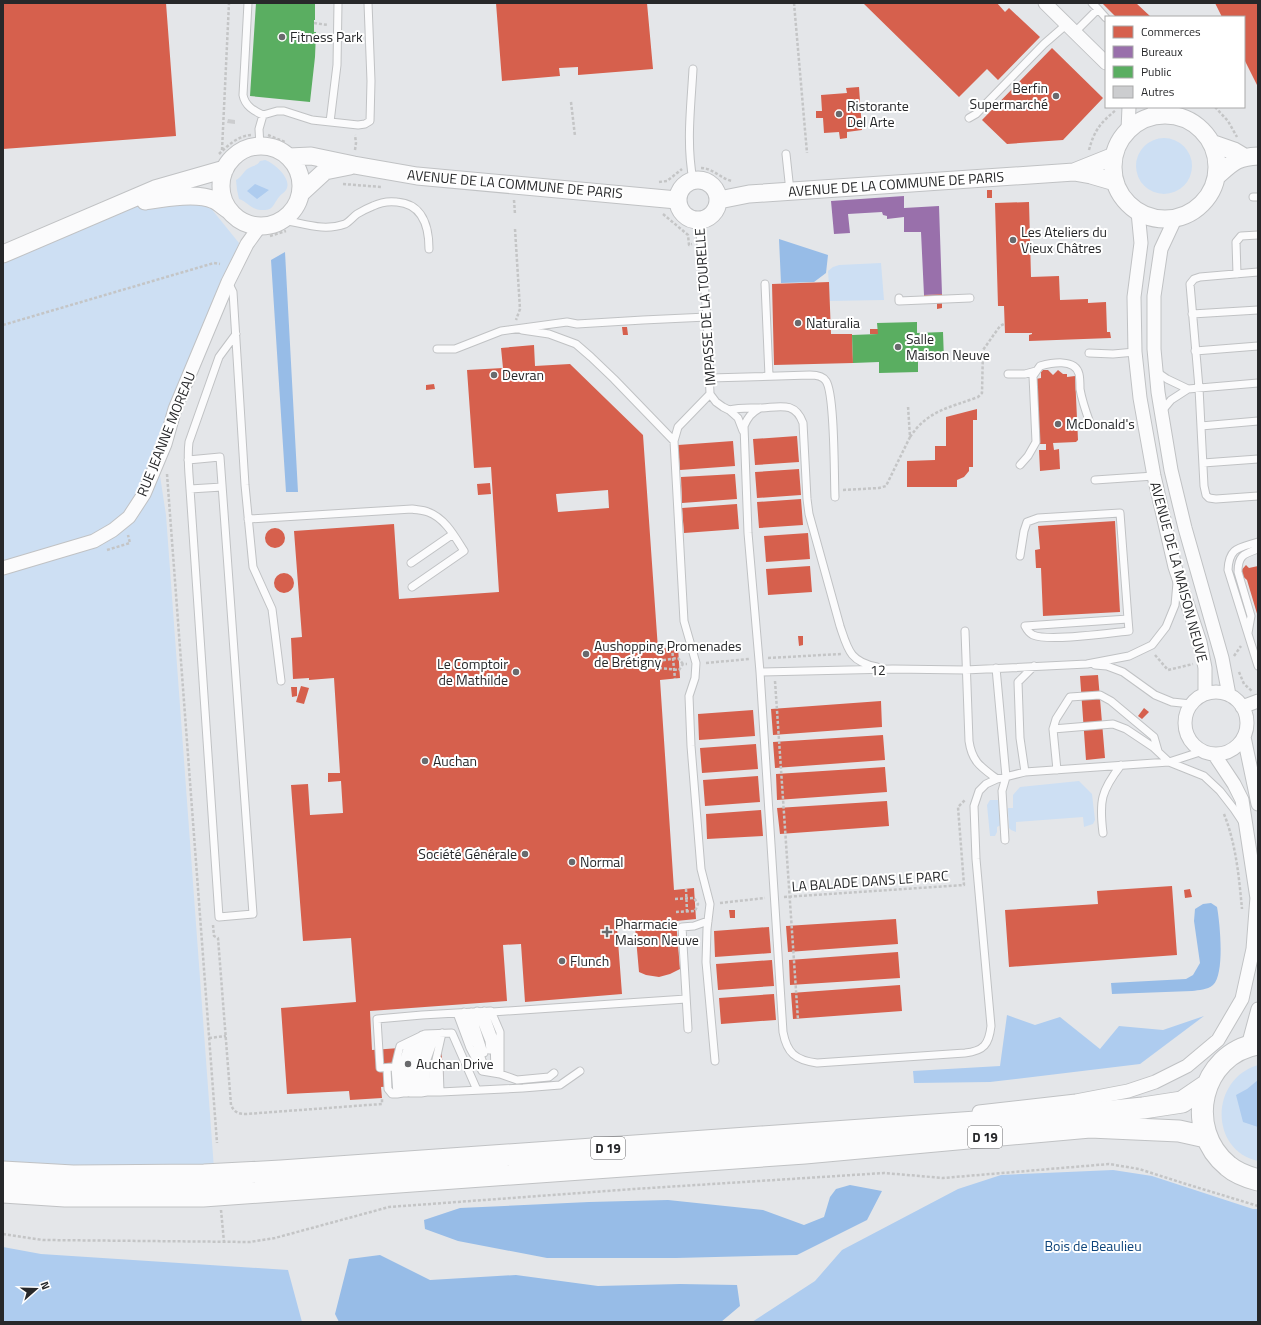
<svg xmlns="http://www.w3.org/2000/svg" width="1261" height="1325" viewBox="0 0 1261 1325" font-family="'Titillium Web',sans-serif">
  <style>
    .green { fill: #cddff3 }
    .forest { fill: #aeccef }
    .water { fill: #97bce7 }
    .shops { fill: #d6604d; fill-rule: evenodd }
    .offices { fill: #9970ab }
    .public { fill: #5aae61 }
    .building { fill: #cccdcf }
    .lines { fill: none; stroke-linecap: round; stroke-linejoin: round }
    .service-casing { stroke: #c0c2c4; stroke-width: 9 }
    .minor-casing { stroke: #c0c2c4; stroke-width: 15 }
    .tertiary-casing { stroke: #c0c2c4; stroke-width: 19 }
    .primary-casing { stroke: #c0c2c4; stroke-width: 23 }
    .path { stroke: #c4c5c6; stroke-width: 2.5; stroke-dasharray: 3 2; stroke-linecap: butt }
    .service { stroke: #fbfbfc; stroke-width: 7 }
    .minor { stroke: #fbfbfc; stroke-width: 13 }
    .tertiary { stroke: #fbfbfc; stroke-width: 17 }
    .primary { stroke: #fbfbfc; stroke-width: 21 }
    .poi-dot { fill: #696a6d; stroke: #fff; stroke-width: 1.5 }
    .labels { text-anchor: middle; stroke-width: 4; stroke-linejoin: round; paint-order: stroke }
    .shield { fill: #fff; stroke: #68686a; stroke-width: 1 }
    .shield-label { font-size: 13px; font-weight: bold; fill: #27282a }
    .poi-label { font-size: 14px; fill: #27282a; stroke: #fff; text-anchor: start }
    .street-label { font-size: 14px; fill: #27282a; stroke: #fff }
    .park-label { font-size: 14px; fill: #0d447b; stroke: #fff }
  </style>
  <rect width="100%" height="100%" fill="#e4e6e9"/>
  <path class="green" d="M1136 166a28 28 0 1 1 56 0a28 28 0 1 1-56 0Z
    M265,160c9,3 28,19 21,30 -2,3 -5,4 -7,7 -6,7 -5,14 -18,13 -11,-1 -13,-8 -22,-11l-2,-9 -1,-10c6,-3 8,-10 13,-12 5,-3 8,-2 11,-7z
    M158,201h47l34,42 -19,53 -65,147 11,72 48,654 -211,-2v-910l117,-49z
    M881,263l3,37 -54,1 -2,-30 5,-4 6,-2z
    M1079,781l13,13 3,26 -2,4 -9,3 -1,-10 -67,5v10l-5,-2 -2,-2 -1,-20h5v-13l7,-8z
    M990,800h9l2,25 -4,2v5l-2,4h-5l-3,-31z
    M1258,1065v96c-49,-11 -48,-82 0,-96z"/>
  <path class="forest" d="M255,184l14,6 -12,9 -10,-8z
    M1007,1015l28,10 25,-8 40,32 19,-23 44,4 41,-14 -64,48 -150,18 -76,1 -1,-12 87,-5z
    M1258,1080v47l-15,-5 -7,-27 11,-6z
    M1113,1170l39,6 101,33h5v113h-506l63,-41 27,-31 116,-61 43,-14z
    M3,1247l38,7 247,16 14,52h-299z"/>
  <path class="water" d="M779,239l49,16 -2,18 -12,9 -33,1z
    M285,252l13,240h-12l-15,-232z
    M1211,903l6,4c3,16 8,67 -4,78 -6,5 -14,5 -21,6l-80,3 -1,-11 75,-4 7,-4 7,-12 -6,-42 1,-12 8,-5z
    M850,1185l32,6 -15,29 -70,35 -121,3h-129l-89,-17 -33,-12 -1,-9 36,-12 129,-6 79,-2 95,10 41,15 20,-8 6,-20 6,-8z
    M380,1255l50,25 86,-5 82,11 82,-2 57,1 3,21 -19,16h-382l-4,-8 14,-55z"/>
  <path class="shops" d="M3,3h163l10,133 -173,13z
    M496,3h151l6,66 -75,6v-8l-19,1 1,8 -58,5z
    M863,3h134l8,9 4,-4 31,29 -42,43 -11,-11 -28,28z
    M1102,3h34l15,14h-35z
    M1215,3h43v84l-14,-28v-42h-22z
    M1052,48l51,50 -40,42 -56,4 -25,-24z
    M859,87l3,43 -15,2v6l-7,1 -1,-7 -15,1 -1,-15h-7v-7h6l-1,-16 26,-2 -1,-5z
    M987,190h5v8h-5z
    M1029,202l2,75 28,-1 1,24 28,-1v4l18,-1 1,30h3l1,6 -82,3v-6l3,-1v-1h-27l-1,-27h-6l-3,-103z
    M829,282l2,52h21l1,29 -79,2 -2,-81z
    M942,294v14l-5,1v-12h-13v-2z
    M622,327h5l1,8h-5z
    M870,329h8v5h-8z
    M534,345l1,21 35,-2 73,71 15,214 20,-2 2,31 -20,2 14,210 20,-2 2,31 -20,2 4,48 -10,5 -11,3 -13,-2 -7,-3 -4,-45 -18,1 5,66 -97,8 -4,-58 -18,1 4,56 -137,10 2,39 69,-5 3,38 -63,4 1,11 -32,2 -1,-9 -62,3 -6,-86 75,-6 -5,-64 -48,3 -12,-156 17,-1 2,31 33,-2 -2,-32 -13,1v-9h12l-6,-95 -25,2v-2l-16,1 -2,-41 11,-1 -8,-106 100,-7 5,75 100,-7 -8,-125 -17,1 -7,-98 36,-2 -2,-20zM608,490l1,18 -51,4 -2,-18z
    M1043,370h5l5,5 5,-5 5,4h4v3l8,-1 3,64 -2,2 -23,1 1,7 5,-1 1,20 -20,2 -1,-21h7v-6h-7l-3,-65 5,-1v-6z
    M434,384l1,5 -9,1v-5z
    M977,409v11h-4v47h-4v4l-5,6 -7,3v7h-50v-26l28,-1v-14h11v-29z
    M797,436l2,26 -44,3 -2,-26z
    M733,441l2,25 -55,4 -2,-25z
    M799,469l2,26 -44,3 -2,-26z
    M735,474l2,25 -55,4 -1,-26z
    M490,483l1,11 -13,1 -1,-11z
    M801,499l2,26 -44,3 -2,-26z
    M737,504l2,25 -55,4 -2,-25z
    M1115,521l5,91 -77,4 -2,-48h-5l-1,-18 5,-1 -2,-23z
    M265 538a10 10 0 1 1 20 0a10 10 0 1 1-20 0Z
    M808,533l2,26 -44,3 -2,-26z
    M1246,565l3,3 9,-2v51l-11,-37 -8,-7z
    M810,566l2,26 -44,3 -2,-26z
    M274 583a10 10 0 1 1 20 0a10 10 0 1 1-20 0Z
    M798,636h5v9l-4,1z
    M1098,675l7,83 -19,2 -6,-84z
    M301,686l8,2 -5,16 -8,-2z
    M291,687h6v9l-5,1z
    M881,701l1,26 -109,8 -2,-26z
    M1144,708l5,4 -7,7 -4,-3z
    M753,710l2,26 -56,4 -1,-26z
    M883,735l2,25 -110,8 -2,-26z
    M756,744l2,25 -56,4 -2,-25z
    M885,767l2,25 -110,8 -1,-26z
    M758,776l2,26 -55,4 -2,-26z
    M887,801l2,25 -109,8 -3,-26z
    M761,810l2,26 -56,3 -1,-25z
    M1172,886l5,69 -168,12 -4,-57 93,-6 -1,-13z
    M1190,889l2,8 -7,1 -1,-8z
    M729,910h6v8h-5z
    M896,919l2,25 -110,8 -2,-26z
    M769,927l2,26 -56,4 -1,-26z
    M898,952l2,26 -110,7 -1,-25z
    M772,960l2,26 -56,4 -2,-26z
    M900,985l2,26 -109,8 -2,-26z
    M774,994l2,26 -55,4 -2,-26z"/>
  <path class="offices" d="M904,196v12l35,-2 3,88 -18,1 -3,-63h-17v-15l-17,2v-3l-4,-1 -1,-3 -34,2 2,19 -16,1 -3,-33z"/>
  <path class="public" d="M256,3h59v17h-1v12h2l-1,25 -5,45 -60,-6z
    M917,322v11l26,-1 1,28 -26,1v11l-39,1v-11l-26,1 -1,-28 26,-1 -1,-11z"/>
  <path class="building" d="M228,119l7,1v4l-8,-1z"/>
  <g class="lines">
    <g class="service-casing">
      <path id="service" d="M248,3l-5,92c2,11 11,16 20,20
        M1092,3l6,6
        M1075,32l23,-23 8,9
        M969,118l7,-4 68,-70 23,-20
        M330,122l7,-57 1,-62
        M260,146l-1,-17 4,-14 14,-4h7l28,9 46,5 7,-1 5,-3 1,-40 -3,-78
        M786,154l4,37
        M693,180c-7,-37 -2,-74 0,-111
        M1253,197h5
        M282,220c21,3 41,12 63,4 4,-2 8,-7 12,-10 5,-3 11,-6 16,-8 8,-4 16,-5 24,-4 26,2 32,25 32,47
        M699,221l8,96 3,77
        M1258,272l-58,5 -6,2 -4,5 9,104 5,98 2,9 3,3 7,1 42,-3
        M1237,274l-1,-32 5,-6 17,-1
        M228,282l5,10 12,193 8,82 19,42 9,72
        M765,284l4,92
        M899,298v3l71,-3
        M1192,314l66,-4
        M522,330l27,4 27,10 15,13 23,22 60,62
        M437,349h18l46,-18 66,-9 10,2 66,-4 64,-3
        M1195,351l63,-5
        M1089,353l24,1 22,-2
        M1157,372l10,7 21,10 70,-6
        M1008,374h17l11,-3
        M710,378l100,-3c7,0 13,1 16,6 9,13 8,96 9,116
        M710,394l-32,33 -4,14 10,180 12,42 -1,15 -6,18 2,50 10,123 9,35 -3,25 -1,33 9,99
        M710,394l6,8 7,5 6,3 9,8 5,13
        M760,408c-9,5 -12,9 -16,18l4,107 12,139 23,360c4,21 12,28 34,31l148,-10c19,-2 24,-9 26,-27l-15,-167 -2,-53 5,-15 7,-7 11,-5 28,-7 144,-10 34,-11
        M729,410c12,-3 20,-2 32,-2 19,-1 34,-7 42,15l4,76 2,15 31,112c8,24 10,36 37,41
        M1161,412l10,-12 17,-11
        M1201,426l57,-5
        M188,460l32,-3 33,457 -34,3 -29,-428c-1,-16 -3,-32 -1,-47l30,-85 17,-23
        M1203,463l55,-4
        M1020,465l8,-9 8,-14 -3,-66 7,-10c11,-3 35,-8 39,8 1,4 1,10 1,15 2,12 6,23 10,34
        M1095,480l59,-4
        M190,489l32,-2
        M248,519l164,-10c5,1 11,1 16,3 17,6 27,25 36,39l-52,36
        M1258,542c-19,6 -29,5 -30,28l30,96
        M1020,556l4,-25 3,-9 11,-4 82,-5 8,106 -103,7c2,4 4,7 8,9 16,7 77,-2 96,-4l-1,-12
        M411,563l42,-29
        M965,631l4,110c3,21 12,26 28,38
        M1248,633l3,-17 -13,-44c0,-17 6,-18 20,-23
        M1095,665l12,1 16,6 32,23 17,7 19,2
        M996,668l10,109 -4,14 3,49
        M760,672l133,-3 72,1 122,-6 42,-8 23,-11 14,-18 9,-22 2,-22
        M1053,729l3,-10 14,-22 30,-2 11,6 43,36 4,14
        M1057,770l-4,-41 60,-5 13,5 27,18 16,15 35,14 16,15 14,18 8,12
        M1025,772l-5,-34 -2,-56 16,-16
        M1103,833c-4,-32 -2,-42 18,-68
        M477,1011l12,30 1,9
        M484,1011l10,28 1,34
        M464,1012l21,56
        M471,1012l13,41
        M492,1012l194,-13
        M457,1013l13,35 12,23 18,3 17,6 32,-3 5,-4
        M688,1029l-6,-102 12,-1 14,-5
        M416,1039l-8,27 2,27h6
        M432,1064l2,28h4
        M435,1064l7,-31
        M387,1068l1,21 4,5h5
        M500,1074v-42l-9,-21 -69,4 -45,4 3,49 59,-5 1,29 83,-4 37,-3 20,-14
        M427,1092l-6,1 -2,-28 10,-31
        M434,1092h-7l-2,-27 11,-31
        M403,1093l-6,1 -2,-27 5,-21 25,-12 27,-1 25,57
        M407,1093h-4l-1,-27 7,-24
        M421,1093h-5l-2,-28 8,-30"/>
    </g>
    <g class="minor-casing">
      <path id="minor" d="M1045,3l61,60
        M1154,107l8,8
        M1128,130l1,-23
        M1138,212l3,31 -7,54 1,55 5,46 14,78 21,91 25,75 5,26v26
        M1175,219l-14,30 -7,47v53l4,43 13,78 14,58 37,130 7,37
        M3,568l91,-27 19,-11 16,-13 15,-23 21,-50 10,-35 53,-127 19,-38 13,-18
        M1185 723a31 31 0 1 1 62 0a31 31 0 1 1-62 0Z
        M1242,707l16,-6
        M1244,737l14,67
        M1214,754l20,30 8,16 16,105
        M1248,1046l10,-37
        M979,1112l97,-11 52,-10 27,-9 32,-16 31,-26 24,-41 11,-50 4,-52"/>
    </g>
    <g class="tertiary-casing">
      <path id="tertiary" d="M1113 167a52 52 0 1 1 104 0a52 52 0 1 1-104 0Z
        M1211,143l23,8 10,6
        M221 186a40 40 0 1 1 80 0a40 40 0 1 1-80 0Z
        M289,157l22,-1 43,9 63,11 260,24
        M1074,172l40,-16
        M1216,177c16,-14 20,-20 42,-21
        M678 200a20 20 0 1 1 40 0a20 20 0 1 1-40 0Z
        M300,194l25,-23 25,-5
        M719,200l30,-6 325,-22 17,3 24,7
        M145,201c19,-3 52,-9 69,-1 6,3 11,8 16,11
        M3,254l152,-65 70,-20"/>
    </g>
    <g class="primary-casing">
      <path id="primary" d="M1258,1044c-58,10 -75,85 -30,122 8,7 19,11 30,14
        M3,1172l70,4 131,-1 77,-4 793,-56 69,-7 39,-6 25,-17
        M3,1192l62,4h138l602,-43 285,-26 89,4 27,6"/>
    </g>
    <path class="path" d="M794,3l13,150
      M314,23l14,2
      M571,102l4,34
      M1215,107l13,14 9,16
      M268,135l17,7
      M222,150l7,-147
      M355,150l1,-7 -1,-8
      M1089,150c5,-19 11,-27 27,-40
      M219,154c9,-9 19,-18 32,-19
      M701,168c12,0 20,11 31,13
      M659,182l8,-1 15,-12
      M343,184l39,3
      M514,200l1,14
      M663,214l25,21 1,10 3,-1
      M515,229l5,80 -4,11
      M270,236l16,-5
      M3,325l211,-62 6,1
      M910,437c18,-27 39,-29 68,-40l4,-4 1,-43 17,-24 4,-2
      M167,474l50,669
      M843,490l36,-2 7,-2 24,-49 -2,-31
      M107,550l23,-7 -2,-8
      M672,648l3,31
      M1155,655l13,15 25,-6
      M1234,656l7,-10
      M768,658l73,-4
      M658,661l20,-3 5,6
      M706,663l43,-4
      M659,668l20,2 4,-6h4
      M1239,672l5,12 8,7
      M775,681l23,339
      M1224,814c12,30 15,63 18,95
      M686,889l1,23
      M784,897l180,-12 -6,-78 7,-7
      M675,899l19,-1 4,6 -3,7 -19,1
      M720,903l45,-5
      M213,925l1,11 4,2 13,167c3,7 7,9 15,9l136,-10v-6
      M209,1038l17,-2
      M221,1210l3,32
      M3,1234l40,6 207,2 25,-4 114,-31 245,-18 250,-16 59,5 166,-14 30,5 47,15 72,22"/>
    <use href="#service" class="service"/>
    <use href="#minor" class="minor"/>
    <use href="#tertiary" class="tertiary"/>
    <use href="#primary" class="primary"/>
  </g>
  <g class="poi-dot">
    <circle cx="282" cy="37" r="4"/>
    <circle cx="1056" cy="96" r="4"/>
    <circle cx="839" cy="114" r="4"/>
    <circle cx="1013" cy="240" r="4"/>
    <circle cx="798" cy="323" r="4"/>
    <circle cx="898" cy="347" r="4"/>
    <circle cx="494" cy="375" r="4"/>
    <circle cx="1058" cy="424" r="4"/>
    <circle cx="586" cy="654" r="4"/>
    <circle cx="516" cy="672" r="4"/>
    <circle cx="425" cy="761" r="4"/>
    <circle cx="525" cy="854" r="4"/>
    <circle cx="572" cy="862" r="4"/>
    <path d="M605 926h4v4h4v4h-4v4h-4v-4h-4v-4h4z"/>
    <circle cx="562" cy="961" r="4"/>
    <circle cx="408" cy="1064" r="4"/>
  </g>
  <g class="labels">
    <g class="shield">
      <rect x="968" y="1126" width="34" height="22" rx="3"/>
      <rect x="591" y="1137" width="34" height="22" rx="3"/>
    </g>
    <g class="shield-label">
      <text x="985" y="1142">D 19</text>
      <text x="608" y="1153">D 19</text>
    </g>
    <g class="poi-label">
      <text x="290" y="42">Fitness Park</text>
      <text x="1048" y="93" text-anchor="end">Berfin<tspan x="1048" dy="16">Supermarché</tspan></text>
      <text x="847" y="111">Ristorante<tspan x="847" dy="16">Del Arte</tspan></text>
      <text x="1021" y="237">Les Ateliers du<tspan x="1021" dy="16">Vieux Châtres</tspan></text>
      <text x="806" y="328">Naturalia</text>
      <text x="906" y="344">Salle<tspan x="906" dy="16">Maison Neuve</tspan></text>
      <text x="502" y="380">Devran</text>
      <text x="1066" y="429">McDonald's</text>
      <text x="594" y="651">Aushopping Promenades<tspan x="594" dy="16">de Brétigny</tspan></text>
      <text x="508" y="669" text-anchor="end">Le Comptoir<tspan x="508" dy="16">de Mathilde</tspan></text>
      <text x="433" y="766">Auchan</text>
      <text x="517" y="859" text-anchor="end">Société Générale</text>
      <text x="580" y="867">Normal</text>
      <text x="615" y="929">Pharmacie<tspan x="615" dy="16">Maison Neuve</tspan></text>
      <text x="570" y="966">Flunch</text>
      <text x="416" y="1069">Auchan Drive</text>
    </g>
    <g class="street-label">
      <text transform="translate(515 184) rotate(5)" y="5">AVENUE DE LA COMMUNE DE PARIS</text>
      <text transform="translate(896 184) rotate(-4)" y="5">AVENUE DE LA COMMUNE DE PARIS</text>
      <text transform="translate(705 307) rotate(-94)" y="5">IMPASSE DE LA TOURELLE</text>
      <text transform="translate(166 434) rotate(-68)" y="5">RUE JEANNE MOREAU</text>
      <text transform="translate(1179 572) rotate(75)" y="5">AVENUE DE LA MAISON NEUVE</text>
      <text transform="translate(878 670) rotate(-1)" y="5">12</text>
      <text transform="translate(870 881) rotate(-4)" y="5">LA BALADE DANS LE PARC</text>
    </g>
    <g class="park-label">
      <text x="1093" y="1251">Bois de Beaulieu</text>
    </g>
  </g>
  <rect width="1261" height="1325" fill="none" stroke="#27282a" stroke-width="8"/>
  <rect x="1105" y="16" width="140" height="92" fill="#ffffff" stroke="#a9a9aa"/>
  <rect x="1113" y="26" width="20" height="12" fill="#d6604d" stroke="#a9a9aa"/>
  <text x="1141" y="36" font-size="12" fill="#27282a">Commerces</text>
  <rect x="1113" y="46" width="20" height="12" fill="#9970ab" stroke="#a9a9aa"/>
  <text x="1141" y="56" font-size="12" fill="#27282a">Bureaux</text>
  <rect x="1113" y="66" width="20" height="12" fill="#5aae61" stroke="#a9a9aa"/>
  <text x="1141" y="76" font-size="12" fill="#27282a">Public</text>
  <rect x="1113" y="86" width="20" height="12" fill="#cccdcf" stroke="#a9a9aa"/>
  <text x="1141" y="96" font-size="12" fill="#27282a">Autres</text>
  <g transform="translate(36 1289) rotate(70)" stroke="#ffffff" stroke-width="3" paint-order="stroke">
  <path d="M0-3L7 15L0 10L-7 15Z" fill="#27282a"/>
  <text y="-6" font-size="11" font-weight="bold" text-anchor="middle" fill="#27282a">N</text>
  </g>
</svg>
